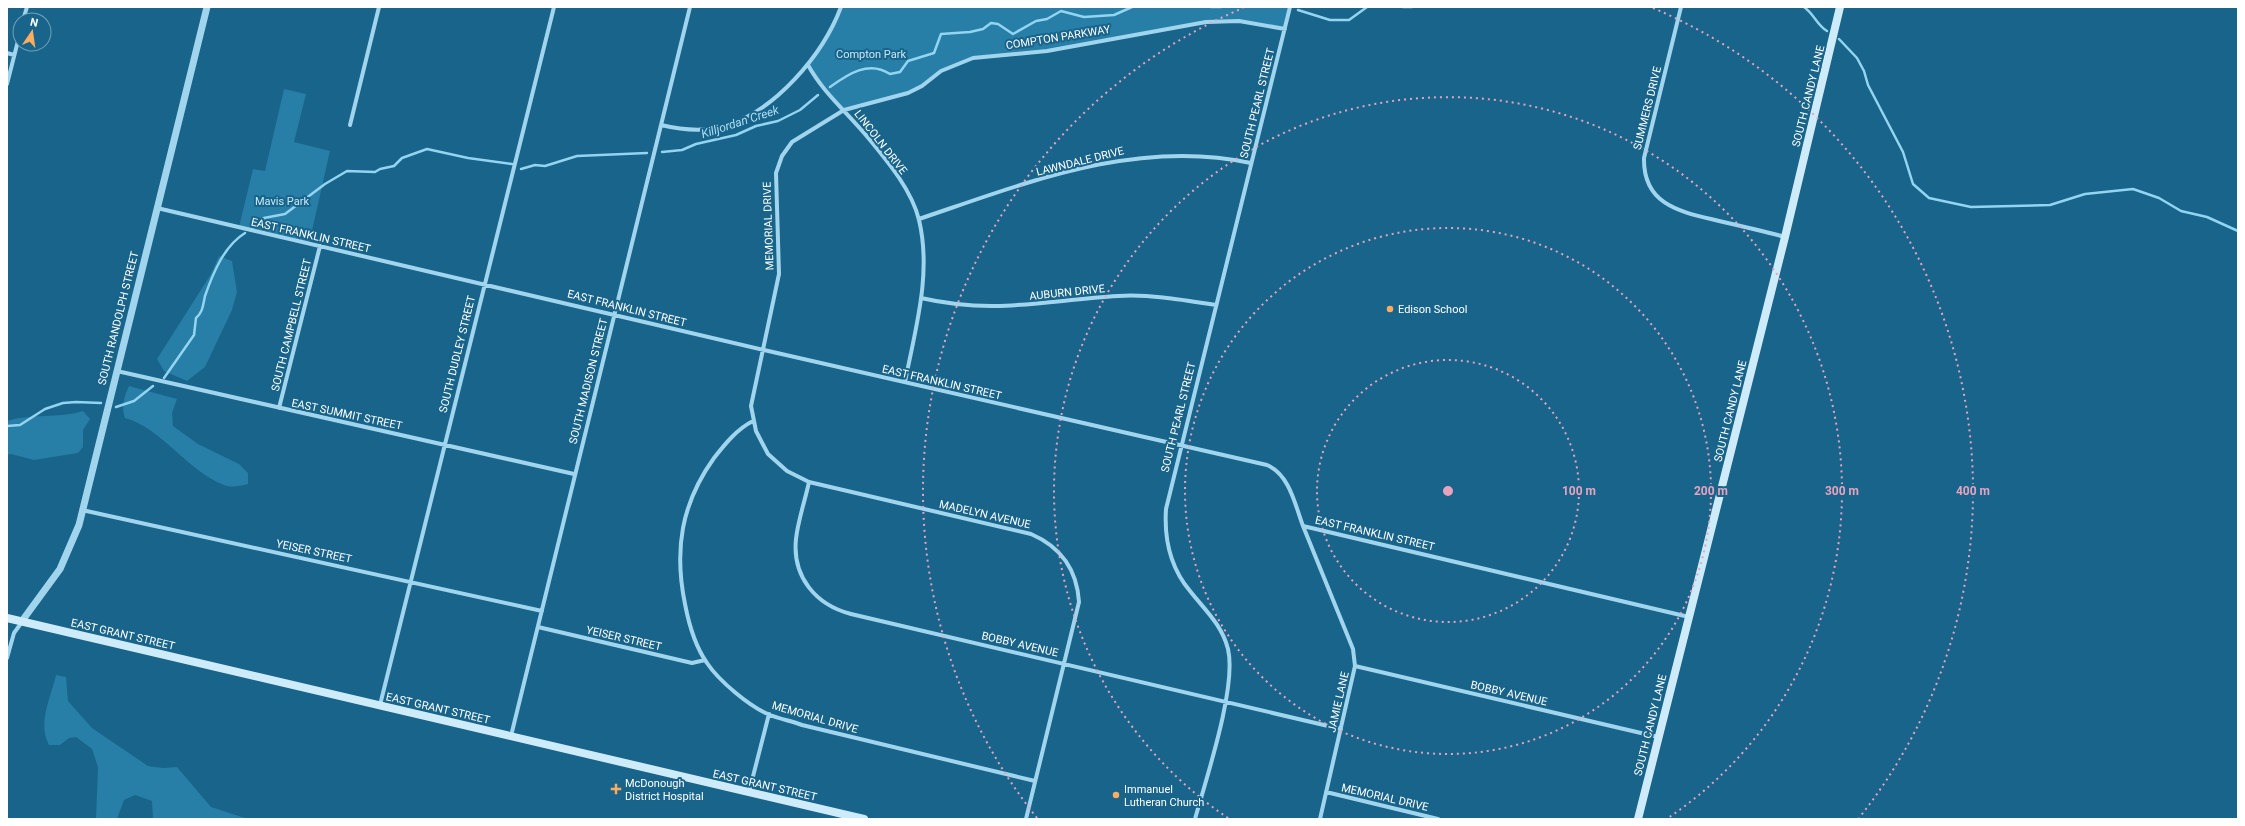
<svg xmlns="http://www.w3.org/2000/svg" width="2245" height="826" viewBox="0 0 2245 826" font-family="Roboto,sans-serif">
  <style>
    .green { fill: #277ea7 }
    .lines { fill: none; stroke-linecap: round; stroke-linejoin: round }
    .stream { stroke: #93d4f1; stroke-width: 2.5 }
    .minor { stroke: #a1d5ee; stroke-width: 4 }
    .tertiary { stroke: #a1d5ee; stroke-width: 7 }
    .secondary { stroke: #ceebfa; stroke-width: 8 }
    .ring { fill: none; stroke: #e7a3bd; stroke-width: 2; stroke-dasharray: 2 4 }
    .poi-dot { fill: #ffac5e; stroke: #18648a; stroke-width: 1.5 }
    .labels { text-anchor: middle; stroke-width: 4; stroke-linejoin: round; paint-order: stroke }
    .street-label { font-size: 11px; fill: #fff; stroke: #18648a }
    .park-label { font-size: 11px; fill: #c7eafa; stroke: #18648a }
    .poi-label { font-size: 11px; fill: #fff; stroke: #18648a; text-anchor: start }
    .water-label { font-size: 12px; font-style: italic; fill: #addef5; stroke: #18648a }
    .centre { fill: #e7a3bd; stroke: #18648a; stroke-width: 2 }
    .ring-label { font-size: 12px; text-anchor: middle; font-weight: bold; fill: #e7a3bd; stroke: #18648a; stroke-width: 4; stroke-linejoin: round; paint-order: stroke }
  </style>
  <rect width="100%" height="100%" fill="#18648a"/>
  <path class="green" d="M841,7h449l-5,22 -30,-6 -33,-2 -175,30 -64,5 -31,9 -37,25 -71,20 -36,-45z
    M284,89l22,5 -12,48 36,9 -21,93 -70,-17 14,-58 12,2z
    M219,256l13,5 5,31 -5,18 -27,57 -18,14 -23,-10 -7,-12 54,-85z
    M129,386l48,13 -5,14 1,13 25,18 41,20 9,9v11c-7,2 -17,4 -24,1 -37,-14 -62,-57 -99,-67 -4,-11 -1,-22 4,-32z
    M83,411l7,8 -7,11v17l-5,6 -44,7 -23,-6 -4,1v-34c25,-8 51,-2 76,-10z
    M56,675l10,2 2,24 24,27 56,38 15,2 14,-1 34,40 37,12h-95l-1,-18 -17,-6 -11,5 -7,19h-21l2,-52 -6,-18 -16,-12 -7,1 -9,7h-11c-12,-22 2,-48 7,-70z"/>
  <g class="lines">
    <path class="stream" d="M1211,7h10
      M1403,7h9
      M1804,7c10,7 13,18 23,24
      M1298,10l32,10h19l18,-13
      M1839,39l18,19 7,13 4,14 35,67 10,32 16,14 42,9 79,-2 35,-11 48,-5 26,9 22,13 26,6 31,14
      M830,87c18,-13 39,-27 60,-13l10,-2 8,-11 26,-8 7,-19 29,-2 13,-3 8,-6 7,1 15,10 23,-13 11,-2 14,-8 23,6 30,-2 18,-8
      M662,152l20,-2 14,-6 40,-9 20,-9 22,-5 22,-11 18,-15
      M521,169l14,-4 10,1 32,-10 70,-3
      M256,224l8,-6 21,-4 40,-30 22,-13 28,1 5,-3 14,-3 8,-8 25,-9 41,9 44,6
      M164,378l30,-43 2,-17c7,-6 7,-13 9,-22 8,-23 19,-50 40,-63
      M116,407l18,-6 19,-15
      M7,426l13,-1 25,-16 18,-6 13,-1 25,1"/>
    <path class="minor" d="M1681,7l-37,151c-1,48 38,54 75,63 22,5 44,10 66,16
      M23,20l4,-13
      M7,53l7,2
      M808,65c16,29 41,49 62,75 19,23 42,51 49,80 13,54 -4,110 -14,162
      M7,84l13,-51
      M350,125l29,-118
      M661,125c21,5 43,7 64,1 50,-15 98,-71 116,-119
      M157,208l607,142 503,115c23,10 28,40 36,61l386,91
      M919,219c107,-36 217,-81 332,-56
      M921,298c74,17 126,2 197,-2 32,-2 66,4 98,9
      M117,371l457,103
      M279,408l41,-162
      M753,421c-16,8 -28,23 -39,37 -33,46 -40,92 -29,146 4,21 10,42 22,59 12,18 43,44 63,52 10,4 21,6 32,10l233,56
      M809,482c-4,19 -11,38 -13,57 -4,38 20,66 55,75l490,115
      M82,510l460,101
      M1303,526l50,123 2,17 -35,153
      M538,627l154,36 13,-3
      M7,658l7,-25 8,-11
      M1355,666l303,71
      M380,705l174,-698
      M511,736l179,-729
      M749,792l20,-78
      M1326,792l112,27
      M1026,819l53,-217c-2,-32 -18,-55 -48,-68l-222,-52 -22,-11 -19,-17 -12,-23 -5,-25 28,-132 -3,-101 6,-17 10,-14 52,-32 64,-17 14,-7 19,-15 32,-13 74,-7 159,-29 33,-1 46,8
      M1195,819c11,-40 42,-132 33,-170 -6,-24 -23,-39 -38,-58 -20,-24 -26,-52 -24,-82l124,-502"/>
    <path class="tertiary" d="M22,621l38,-52 19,-44 128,-518"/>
    <path class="secondary" d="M7,618l857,201
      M1638,819l147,-582 55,-230"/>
  </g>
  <g class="ring">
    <circle cx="1448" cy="491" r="131"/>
    <circle cx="1448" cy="491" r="263"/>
    <path d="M1228 818A394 394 0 1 1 1668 818"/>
    <path d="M1037 818A525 525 0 0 1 1243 8M1653 8A525 525 0 0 1 1859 818"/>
  </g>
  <g class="poi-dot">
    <circle cx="1390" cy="309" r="4"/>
    <path d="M614 783h4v4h4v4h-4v4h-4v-4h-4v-4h4z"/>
    <circle cx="1116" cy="795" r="4"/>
  </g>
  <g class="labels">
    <g class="street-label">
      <text transform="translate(1058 37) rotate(-9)" y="4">COMPTON PARKWAY</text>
      <text transform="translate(1808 96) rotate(-76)" y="4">SOUTH CANDY LANE</text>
      <text transform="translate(1257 103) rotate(-76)" y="4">SOUTH PEARL STREET</text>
      <text transform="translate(1647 108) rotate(-76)" y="4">SUMMERS DRIVE</text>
      <text transform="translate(881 142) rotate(52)" y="4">LINCOLN DRIVE</text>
      <text transform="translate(1080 161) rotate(-14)" y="4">LAWNDALE DRIVE</text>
      <text transform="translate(768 226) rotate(-92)" y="4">MEMORIAL DRIVE</text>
      <text transform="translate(311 235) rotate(13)" y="4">EAST FRANKLIN STREET</text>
      <text transform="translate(1067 292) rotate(-6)" y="4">AUBURN DRIVE</text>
      <text transform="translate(627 308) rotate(14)" y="4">EAST FRANKLIN STREET</text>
      <text transform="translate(118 318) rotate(-76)" y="4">SOUTH RANDOLPH STREET</text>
      <text transform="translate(291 325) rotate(-76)" y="4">SOUTH CAMPBELL STREET</text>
      <text transform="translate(457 354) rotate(-76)" y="4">SOUTH DUDLEY STREET</text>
      <text transform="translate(588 381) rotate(-76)" y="4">SOUTH MADISON STREET</text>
      <text transform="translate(942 382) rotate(13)" y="4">EAST FRANKLIN STREET</text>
      <text transform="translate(1730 411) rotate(-76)" y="4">SOUTH CANDY LANE</text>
      <text transform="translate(347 414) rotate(12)" y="4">EAST SUMMIT STREET</text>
      <text transform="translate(1178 417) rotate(-76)" y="4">SOUTH PEARL STREET</text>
      <text transform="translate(985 514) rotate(13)" y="4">MADELYN AVENUE</text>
      <text transform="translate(1375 533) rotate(13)" y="4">EAST FRANKLIN STREET</text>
      <text transform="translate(314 551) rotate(12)" y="4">YEISER STREET</text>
      <text transform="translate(123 634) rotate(13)" y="4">EAST GRANT STREET</text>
      <text transform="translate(624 638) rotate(13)" y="4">YEISER STREET</text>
      <text transform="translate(1020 644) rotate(13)" y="4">BOBBY AVENUE</text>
      <text transform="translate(1509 693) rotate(13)" y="4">BOBBY AVENUE</text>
      <text transform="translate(1338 702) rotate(-77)" y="4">JAMIE LANE</text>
      <text transform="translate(438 708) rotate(13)" y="4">EAST GRANT STREET</text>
      <text transform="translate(815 717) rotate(16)" y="4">MEMORIAL DRIVE</text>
      <text transform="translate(1650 725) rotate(-76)" y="4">SOUTH CANDY LANE</text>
      <text transform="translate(765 785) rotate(13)" y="4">EAST GRANT STREET</text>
      <text transform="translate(1385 797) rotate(13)" y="4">MEMORIAL DRIVE</text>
    </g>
    <g class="park-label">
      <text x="871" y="58">Compton Park</text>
      <text x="282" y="205">Mavis Park</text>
    </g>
    <g class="poi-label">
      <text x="1398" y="313">Edison School</text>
      <text x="625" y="787">McDonough<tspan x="625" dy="13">District Hospital</tspan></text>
      <text x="1124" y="793">Immanuel<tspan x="1124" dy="13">Lutheran Church</tspan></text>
    </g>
    <g class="water-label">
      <text transform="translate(740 122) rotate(-18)" y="4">Killjordan Creek</text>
    </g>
  </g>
  <circle cx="1448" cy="491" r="6" class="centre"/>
  <g class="ring-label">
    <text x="1579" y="495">100 m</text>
    <text x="1711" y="495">200 m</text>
    <text x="1842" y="495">300 m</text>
    <text x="1973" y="495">400 m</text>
  </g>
  <rect width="2245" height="826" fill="none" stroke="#ffffff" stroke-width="16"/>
  <g transform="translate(32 32) rotate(13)"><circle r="19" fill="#18648a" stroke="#74a2b9"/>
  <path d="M0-3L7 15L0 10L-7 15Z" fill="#ffac5e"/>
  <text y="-6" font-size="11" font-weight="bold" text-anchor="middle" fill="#ffffff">N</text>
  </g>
</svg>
